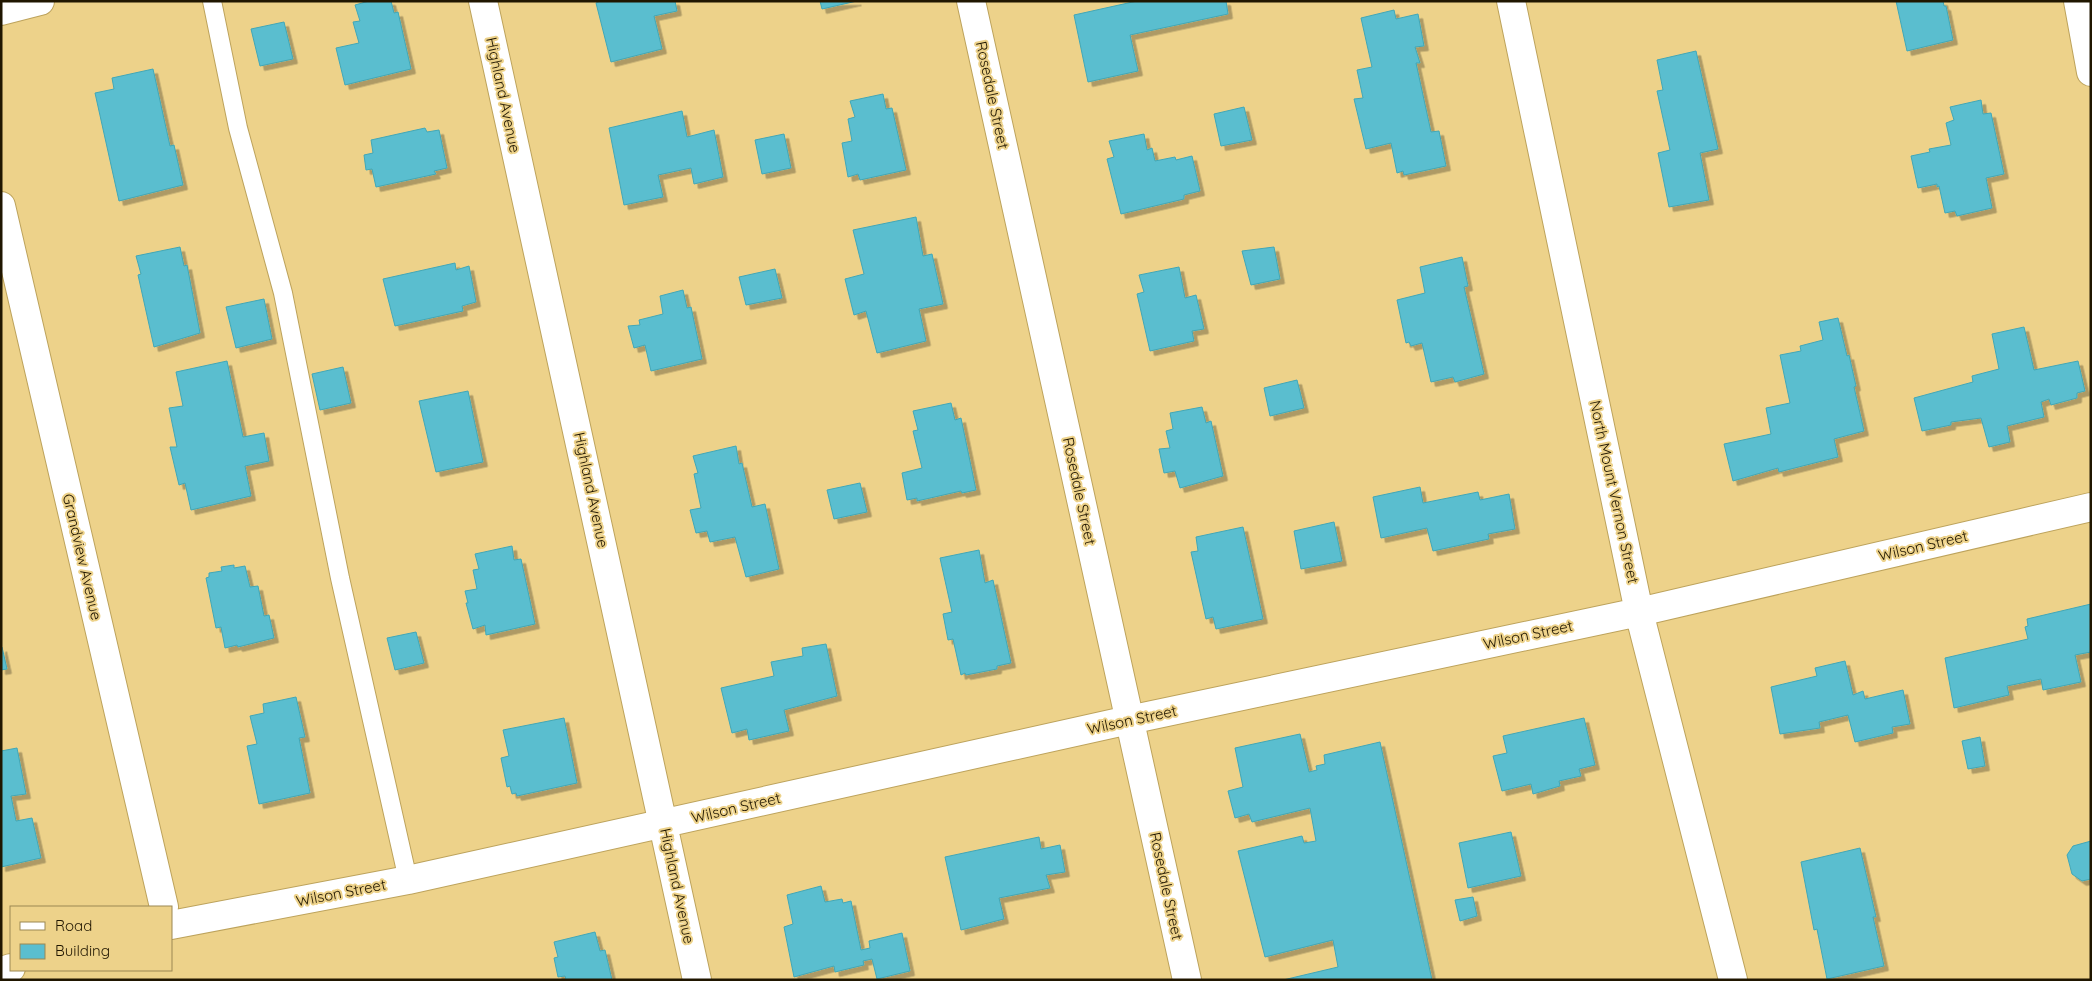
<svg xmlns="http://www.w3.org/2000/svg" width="2092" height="981" viewBox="0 0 2092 981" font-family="Quicksand,sans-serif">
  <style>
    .building { fill: #5abecf; stroke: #41a7b7; filter: url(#shadow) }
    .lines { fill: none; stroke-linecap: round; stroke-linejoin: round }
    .service-casing { stroke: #bda35c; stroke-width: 20 }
    .minor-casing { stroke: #bda35c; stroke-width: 30 }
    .tertiary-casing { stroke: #bda35c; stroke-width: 30 }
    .service { stroke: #fff; stroke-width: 18 }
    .minor { stroke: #fff; stroke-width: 28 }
    .tertiary { stroke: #fff; stroke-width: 28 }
    .labels { text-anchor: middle; stroke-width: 4; stroke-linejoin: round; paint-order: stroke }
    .street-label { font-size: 15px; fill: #201600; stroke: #edd28a }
  </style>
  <defs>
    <filter id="shadow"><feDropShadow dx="4.5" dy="4.5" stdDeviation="0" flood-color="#0004"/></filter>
  </defs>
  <rect width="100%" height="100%" fill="#edd28a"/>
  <path class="building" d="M369,1h22l3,12 4,-1 13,57 -66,16 -9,-37 23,-5 -6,-21 7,-1 -5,-16z
    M600,1h75l2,10 -23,5 8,33 -51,13 -15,-59z
    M820,1h37l-35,8z
    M1137,1h89l2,13 -98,21 8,36 -50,11 -14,-67z
    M1896,1h47l1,5h2l7,34 -46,11z
    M1394,10l2,9 22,-5 6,32 -9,1 5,16h-4l15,69 8,-1 7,35 -42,9 -1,-4 -6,2 -6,-30 -25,6 -12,-50 9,-1 -6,-28 15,-3 -11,-49z
    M284,22l9,37 -33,7 -9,-37z
    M1696,51l22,98 -18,4 9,47 -40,7 -11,-54 12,-3 -13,-59 6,-1 -6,-30z
    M153,69l17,77 4,-1 9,40 -64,16 -24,-108 19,-4 -2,-11z
    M883,94l3,15 6,-1 14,62 -46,10 -2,-6 -10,3 -6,-34 10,-2 -4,-22 7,-2 -5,-16z
    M1981,100l2,14 8,-1 13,61 -18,4 6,30 -35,8 -2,-5 -10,2 -6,-27 -2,1v-3l-19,4 -7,-32 19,-4 -1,-3 22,-4 -5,-22 8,-3 -4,-13z
    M1244,107l8,33 -31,6 -7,-32z
    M682,111l5,26 27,-7 9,47 -29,7 -3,-16 -33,7 5,22 -39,8 -15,-77z
    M425,128l2,4 12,-2 8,38 -13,3 2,3 -60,13 -4,-18 -6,1 -2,-15 9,-2 -2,-13z
    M784,134l7,34 -29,6 -7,-34z
    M1144,134l3,16 5,-2 3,13 20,-4 1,3 16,-4 8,35 -16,4v4l-63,15 -14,-55 7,-2 -5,-16z
    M916,217l7,39 9,-2 11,50 -24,5 7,32 -49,12 -11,-42 -12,4 -9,-36 19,-5 -11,-44z
    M180,247l4,19 3,-1 13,68 -46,14 -16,-72 3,-1 -5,-18z
    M1274,247l6,32 -29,6 -9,-34z
    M1462,257l6,29 -4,1 20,87 -29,8 -2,-5 -22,5 -9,-39 -11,3 -2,-4 -3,1 -9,-43 28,-7 -5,-26z
    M455,263l1,7 13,-4 7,36 -14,4 1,5 -68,15 -12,-47z
    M1179,267l6,31 11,-3 8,34 -12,2 2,10 -44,10 -13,-57 7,-2 -5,-17z
    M775,269l7,29 -36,7 -7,-28z
    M683,290l4,18 4,-1 11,52 -51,12 -6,-26 -11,3 -6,-22 12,-1 -1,-5 24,-6 -3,-18z
    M264,299l8,40 -36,9 -10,-41z
    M1838,318l9,38 2,-1 7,31 -2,1 10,44 -30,8 4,18 -59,15 -1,-4 -45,13 -9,-37 47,-10 -5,-26 24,-5 -10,-48 21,-4 -1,-5 23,-6 -4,-18z
    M2024,327l10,43 44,-9 7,30 -8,2v5l-26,7 -2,-6 -8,3 3,15 -37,9 3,16 -21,5 -8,-29 -30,4v3l-29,6 -8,-33 59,-16 -1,-6 27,-7 -7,-35z
    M227,361l16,76 21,-4 5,28 -24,5 6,30 -60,14 -6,-27 -6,2 -9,-38h7l-8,-39 14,-2 -7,-34z
    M343,367l8,36 -31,7 -8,-36z
    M1297,380l7,28 -34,8 -6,-28z
    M468,391l15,71 -47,10 -17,-71z
    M951,403l4,17 6,-2 15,72 -14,3 -1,-2 -44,10v-3l-10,2 -5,-27 20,-5 -9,-37 5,-1 -5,-19z
    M1202,407l4,16 5,-2 12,55 -43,12 -5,-17 -11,2 -5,-24 11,-1 -4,-17 7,-2 -3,-16z
    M736,446l3,18 3,-1 10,44 13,-3 14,65 -33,8 -11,-40 -25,5 -3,-11 -11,2 -6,-23 11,-2 -7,-34 4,-1 -5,-17z
    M860,483l7,29 -33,7 -7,-29z
    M1420,487l3,16 55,-11 2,8 29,-6 6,35 -27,5 1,5 -56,12 -6,-23 -46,10 -8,-41z
    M1334,522l8,39 -41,8 -7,-38z
    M1243,527l20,92 -47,10 -3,-12 -7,2 -15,-67 7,-1 -2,-14z
    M512,546l2,14 7,-1 14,65 -49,11 -1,-10 -12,4 -7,-26h2l-3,-12 12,-2 -4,-19 6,-1 -4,-15z
    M979,550l6,33 8,-3 18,83 -14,3v3l-31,6 -1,-2 -4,2 -8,-36 -5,1 -5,-26 9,-2 -12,-54z
    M234,565v3l11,-2 5,21 8,-1 6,30 5,-1 5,23 -36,9 -1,-2 -12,3 -4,-21 -5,1 -10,-50 3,-1v-4l13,-2 -1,-4z
    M2091,604v48l-16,3 6,27 -38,8 -2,-11 -34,7 2,9 -55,13 -9,-50 83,-19 -3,-12 3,-1 -1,-7z
    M416,632l8,31 -29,7 -8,-32z
    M826,644l11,52 -53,14 5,21 -40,9 -2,-11 -15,4 -11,-45 53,-12 -3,-14 32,-6 -1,-8z
    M2,647l5,22 -6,1v-22z
    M1845,661l8,34 10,-4 2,8 38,-9 7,34 -18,3 1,6 -38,9 -7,-27 -29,7 1,6 -40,6 -9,-47 46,-11 -2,-8z
    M296,697l9,40 -6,1 11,55 -51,11 -12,-58 10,-2 -7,-28 14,-3 -1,-9z
    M564,718l13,65 -60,13 -1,-3 -4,1 -2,-8 -3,1 -6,-29 8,-2 -6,-26z
    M1584,718l11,47 -16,4 2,7 -22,5 1,5 -27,8 -2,-10 -29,7 -9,-35 14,-3 -4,-17z
    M1300,734l9,38 8,-2 -1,-4 9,-2 -1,-9 56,-13 52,238h-149l55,-13 -5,-27 -68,17 -27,-106 64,-15 2,7 12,-2 -6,-33 -58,14 -3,-8 -14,4 -7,-27 15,-4 -8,-39z
    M1980,737l5,29 -17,3 -6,-28z
    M17,748l9,46 -15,2 5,25 16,-3 9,40 -40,9v-116z
    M1511,832l10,44 -53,12 -9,-45z
    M1039,837l2,12 19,-4 5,27 -19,3 4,13 -51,10 5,21 -43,11 -16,-73z
    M2091,841v38l-9,2 -10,-7 -5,-19 6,-9z
    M1860,848l16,69h-3l11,49 -57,13 -10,-50 -3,1 -13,-68z
    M821,886l4,16 17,-3 1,4 8,-2 10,49 9,-2 -1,-7 33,-8 8,38 -33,8 -5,-20 -9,2 1,4 -29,7 -1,-6 -40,11 -10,-50 9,-3 -6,-29z
    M1473,897l4,19 -17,5 -5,-21z
    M595,932l5,19 5,-1 7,30h-46l-1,-4 -7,1 -4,-19 4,-1 -4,-15z"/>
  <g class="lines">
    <g class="service-casing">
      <path id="service" d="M212,1l26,127 45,165 57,285 68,302"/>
    </g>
    <g class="minor-casing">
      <path id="minor" d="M483,1l214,979
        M971,1l216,979
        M1511,1l128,611 94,368
        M2078,1l13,71
        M1,206l163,701
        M171,925l237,-45 721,-160 510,-108 452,-105
        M1,971l10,-3"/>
    </g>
    <g class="tertiary-casing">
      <path id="tertiary" d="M1,11l39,-10"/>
    </g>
    <use href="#service" class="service"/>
    <use href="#minor" class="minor"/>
    <use href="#tertiary" class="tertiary"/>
  </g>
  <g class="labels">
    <g class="street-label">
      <text transform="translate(503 95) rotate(78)" y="5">Highland Avenue</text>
      <text transform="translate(992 95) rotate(78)" y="5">Rosedale Street</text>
      <text transform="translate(591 490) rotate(78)" y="5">Highland Avenue</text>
      <text transform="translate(1079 491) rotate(78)" y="5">Rosedale Street</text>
      <text transform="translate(1614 492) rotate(78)" y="5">North Mount Vernon Street</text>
      <text transform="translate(1923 546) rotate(-13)" y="5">Wilson Street</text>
      <text transform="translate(82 557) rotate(77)" y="5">Grandview Avenue</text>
      <text transform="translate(1528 635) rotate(-12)" y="5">Wilson Street</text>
      <text transform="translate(1132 720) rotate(-12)" y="5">Wilson Street</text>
      <text transform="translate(736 808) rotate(-13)" y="5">Wilson Street</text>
      <text transform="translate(677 886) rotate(78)" y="5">Highland Avenue</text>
      <text transform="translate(1166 886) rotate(78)" y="5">Rosedale Street</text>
      <text transform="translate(341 893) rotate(-11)" y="5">Wilson Street</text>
    </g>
  </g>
  <rect width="2092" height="981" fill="none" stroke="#201600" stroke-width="5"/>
  <rect x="10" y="906" width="162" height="65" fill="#edd28a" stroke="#9b8753"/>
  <rect x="20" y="922" width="25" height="8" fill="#ffffff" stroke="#9b8753"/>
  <text x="55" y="931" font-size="15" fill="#201600">Road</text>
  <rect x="20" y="944" width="25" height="15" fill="#5abecf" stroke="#9b8753"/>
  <text x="55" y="956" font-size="15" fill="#201600">Building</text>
</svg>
